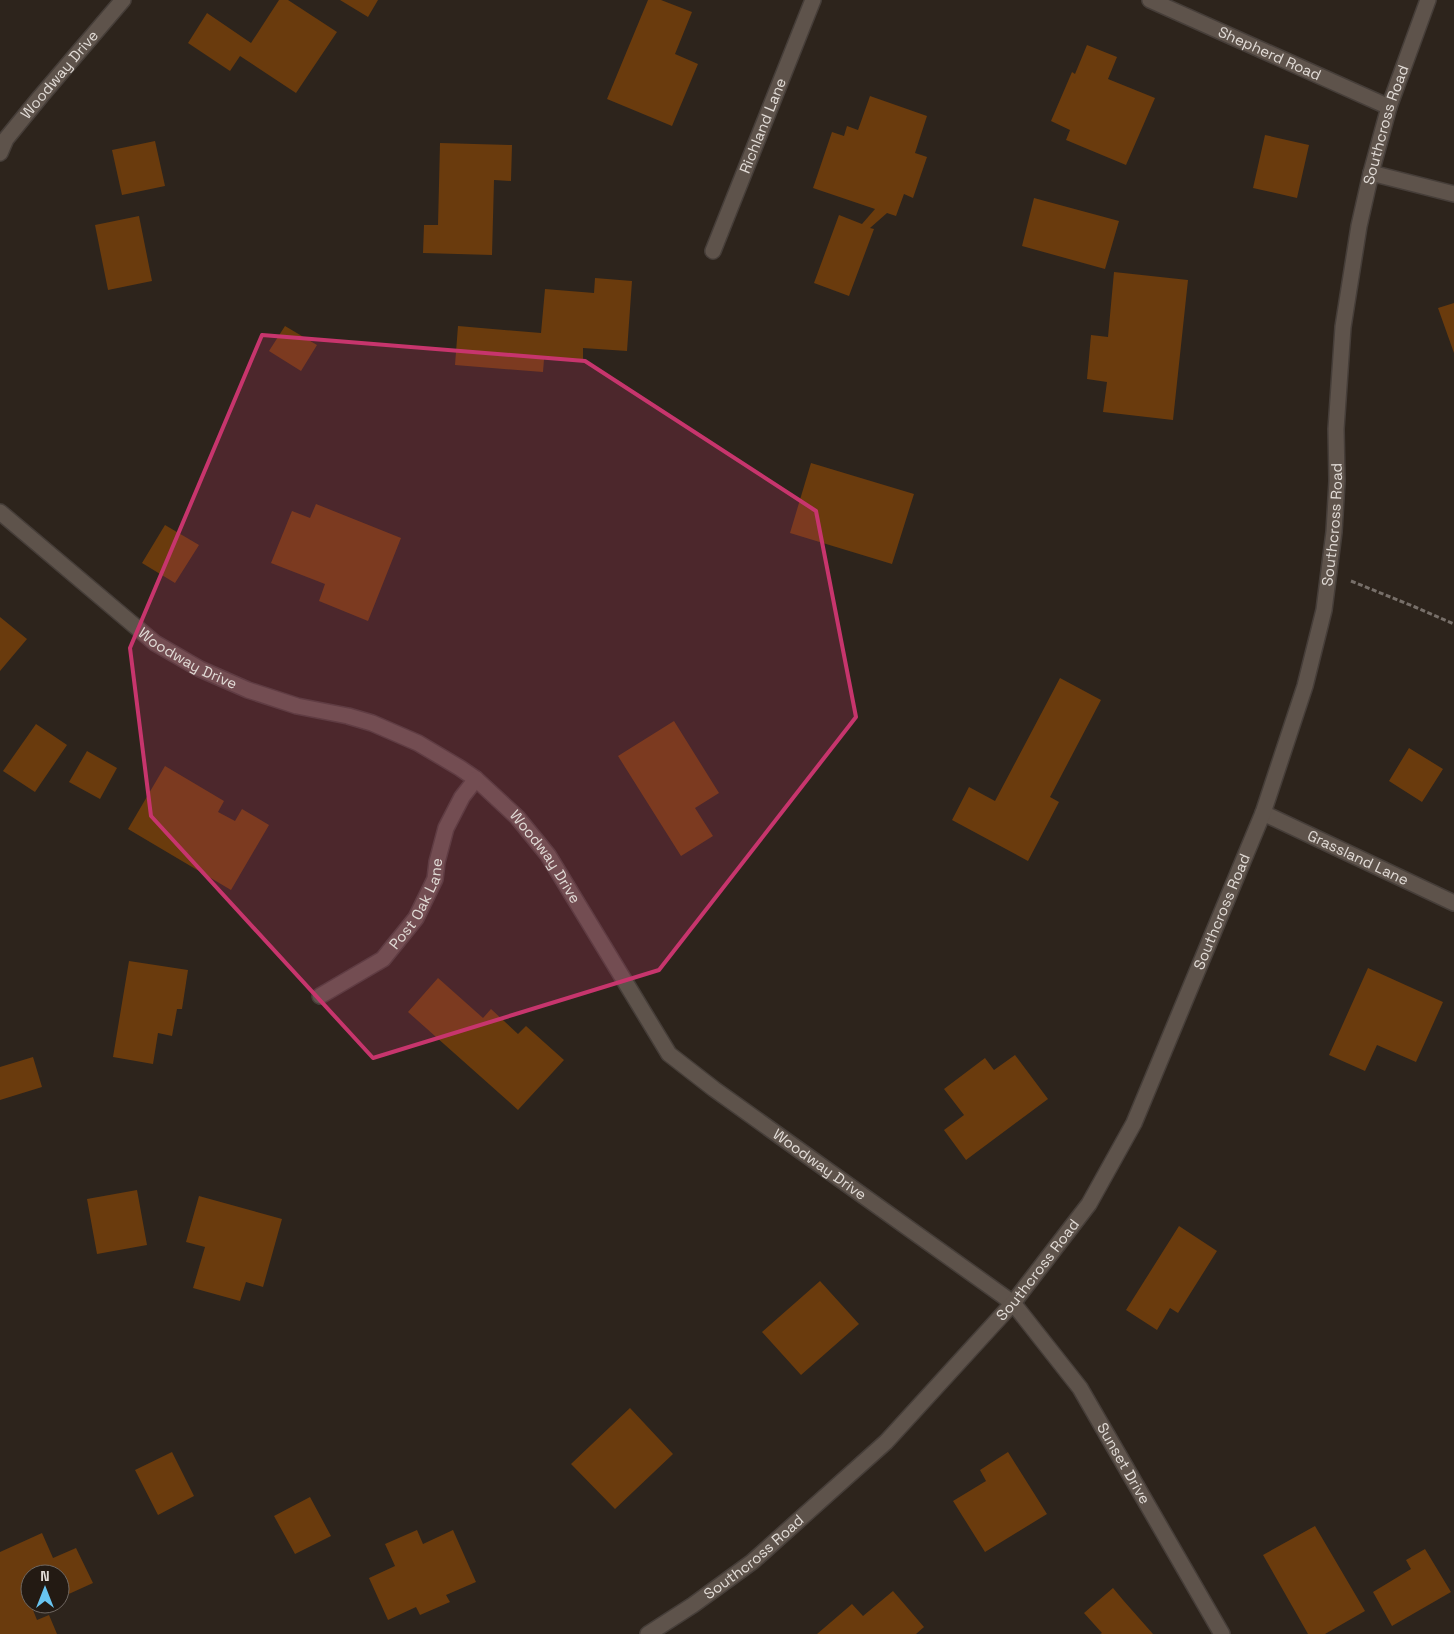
<svg xmlns="http://www.w3.org/2000/svg" width="1454" height="1634" viewBox="0 0 1454 1634" font-family="'Space Grotesk',sans-serif">
  <style>
    .building { fill: #6a3b0d }
    .lines { fill: none; stroke-linecap: round; stroke-linejoin: round }
    .minor-casing { stroke: #463e39; stroke-width: 18 }
    .path { stroke: #776f69; stroke-width: 3; stroke-dasharray: 5 2.5; stroke-linecap: butt }
    .minor { stroke: #5e534b; stroke-width: 15 }
    .marked { fill: #c7356d; fill-opacity: 0.2; stroke: #c7356d; stroke-width: 4; stroke-linejoin: round }
    .labels { text-anchor: middle; stroke-width: 4; stroke-linejoin: round; paint-order: stroke }
    .street-label { font-size: 15px; fill: #e1dbd6; stroke: #231a13 }
  </style>
  <rect width="100%" height="100%" fill="#2d241c"/>
  <path class="building" d="M279,0h9l49,32 -41,61 -56,-37 -10,15 -42,-28 19,-30 44,30z
    M340,0h38l-10,17z
    M648,0h13l31,12 -17,42 23,10 -26,62 -65,-27z
    M1087,45l30,12 -9,22 47,19 -29,67 -60,-25 4,-10 -19,-9 21,-49 3,2z
    M870,96l57,20 -12,37 12,4 -14,41 -9,-4 -8,22 -9,-3 -17,15 4,1 -25,67 -35,-13 25,-68 23,9 13,-15 -62,-21 19,-56 12,4 3,-10 11,4z
    M1265,135l44,10 -12,53 -44,-10z
    M155,141l10,45 -43,9 -10,-45z
    M440,143l72,2 -1,36 -17,-1 -2,75 -69,-2 1,-28h14z
    M1034,198l85,23 -14,48 -83,-23z
    M139,216l13,65 -44,9 -13,-65z
    M1114,272l74,8 -15,140 -70,-8 4,-30 -20,-3 4,-44 17,2z
    M595,278l37,3 -5,70 -44,-3v14l-39,-3 -1,13 -88,-7 3,-39 83,7 4,-44 49,4z
    M1454,303v50l-16,-45z
    M285,326l32,19 -16,26 -32,-20z
    M811,463l103,31 -22,70 -102,-31z
    M316,504l85,34 -33,83 -49,-20 6,-17 -54,-21 21,-52 18,7z
    M165,525l34,20 -24,38 -33,-20z
    M0,617l27,22 -27,32z
    M1060,678l41,22 -51,97 9,5 -31,59 -76,-41 17,-33 26,14z
    M674,721l45,72 -24,15 18,28 -32,20 -63,-100z
    M36,724l31,21 -32,47 -32,-21z
    M1409,748l34,21 -21,33 -33,-21z
    M87,751l30,17 -17,31 -31,-17z
    M165,766l59,35 -6,11 17,9 7,-12 27,16 -38,65 -103,-61z
    M129,961l59,9 -6,39h-5l-5,27 -14,-3 -5,31 -40,-7z
    M1368,968l75,34 -27,60 -39,-17 -12,26 -36,-16z
    M438,978l45,40 8,-9 27,25 8,-8 38,34 -46,50 -110,-98z
    M1015,1055l33,44 -82,61 -22,-30 20,-15 -20,-26 41,-31 9,12z
    M33,1057l9,30 -42,13v-33z
    M137,1190l10,55 -50,9 -10,-55z
    M199,1196l83,23 -19,68 -17,-5 -6,19 -47,-13 12,-41 -19,-5z
    M1179,1226l38,25 -39,62 -8,-5 -13,22 -31,-20z
    M820,1281l39,43 -58,51 -39,-43z
    M630,1408l43,46 -58,55 -44,-45z
    M172,1452l22,44 -36,19 -23,-45z
    M1008,1452l39,62 -62,38 -32,-51 33,-20 -6,-11z
    M310,1497l21,39 -36,18 -21,-38z
    M1315,1526l50,85 -40,23h-17l-45,-79z
    M417,1530l6,14 30,-14 23,52 -30,13 4,7 -30,13 -4,-8 -28,13 -19,-42 26,-12 -10,-22z
    M42,1533l11,25 23,-10 17,35 -33,15v-24h-30v30h17l-14,6 4,10 12,-5 8,19h-57v-82z
    M1425,1549l26,43 -59,34 -19,-34 38,-23 -5,-9z
    M1113,1588l10,12 30,34h-53l2,-1 -18,-20z
    M893,1591l31,36 -8,7h-99l35,-30 11,12z"/>
  <g class="lines">
    <g class="minor-casing">
      <g id="minor">
        <path id="s1" d="M1150,0l239,107"/>
        <path id="s2" d="M0,153l6,-14 35,-43 82,-96"/>
        <path d="M1371,173l83,21"/>
        <path id="s3" d="M713,251l100,-251"/>
        <path id="s4" d="M0,512l155,131 45,26 48,21 49,16 51,10 24,7 46,20 42,25 16,11 41,38 31,38 121,199 45,35 299,214 67,85 142,246"/>
        <path id="s5" d="M1263,813l191,90"/>
        <path id="s6" d="M320,996l63,-37 33,-41 19,-39 2,-17 9,-34 16,-31 14,-18"/>
        <path id="s7" d="M648,1634l45,-29 59,-43 134,-120 127,-139 76,-99 45,-81 129,-310 42,-127 19,-76 10,-78 3,-51 -1,-52 7,-102 16,-101 12,-53 18,-66 39,-107"/>
      </g>
    </g>
    <path class="path" d="M1351,581l64,26 39,17"/>
    <use href="#minor" class="minor"/>
  </g>
  <path class="marked" d="M262,335l323,26 231,150 40,206 -197,253 -286,88 -222,-242 -21,-168z"/>
  <g class="labels">
    <g class="street-label">
      <text dy="5" stroke="none"><textPath href="#s1" startOffset="131">Shepherd Road</textPath></text>
      <text dy="5" stroke="none"><textPath href="#s2" startOffset="99">Woodway Drive</textPath></text>
      <text dy="5" stroke="none"><textPath href="#s3" startOffset="135">Richland Lane</textPath></text>
      <text dy="5" stroke="none"><textPath href="#s7" startOffset="1751">Southcross Road</textPath></text>
      <text dy="5" stroke="none"><textPath href="#s7" startOffset="1346">Southcross Road</textPath></text>
      <text dy="5" stroke="none"><textPath href="#s4" startOffset="239">Woodway Drive</textPath></text>
      <text dy="5" stroke="none"><textPath href="#s4" startOffset="659">Woodway Drive</textPath></text>
      <text dy="5" stroke="none"><textPath href="#s5" startOffset="105">Grassland Lane</textPath></text>
      <text dy="5" stroke="none"><textPath href="#s6" startOffset="139">Post Oak Lane</textPath></text>
      <text dy="5" stroke="none"><textPath href="#s7" startOffset="941">Southcross Road</textPath></text>
      <text dy="5" stroke="none"><textPath href="#s4" startOffset="1079">Woodway Drive</textPath></text>
      <text dy="5" stroke="none"><textPath href="#s7" startOffset="536">Southcross Road</textPath></text>
      <text dy="5" stroke="none"><textPath href="#s4" startOffset="1512">Sunset Drive</textPath></text>
      <text dy="5" stroke="none"><textPath href="#s7" startOffset="131">Southcross Road</textPath></text>
    </g>
  </g>
  <g transform="translate(45 1589)"><circle r="24" fill="#231a13" stroke="#6f6761"/>
  <path d="M0-4L9 19L0 12L-9 19Z" fill="#68c4f0"/>
  <text y="-8" font-size="14" font-weight="bold" text-anchor="middle" fill="#e1dbd6">N</text>
  </g>
</svg>
